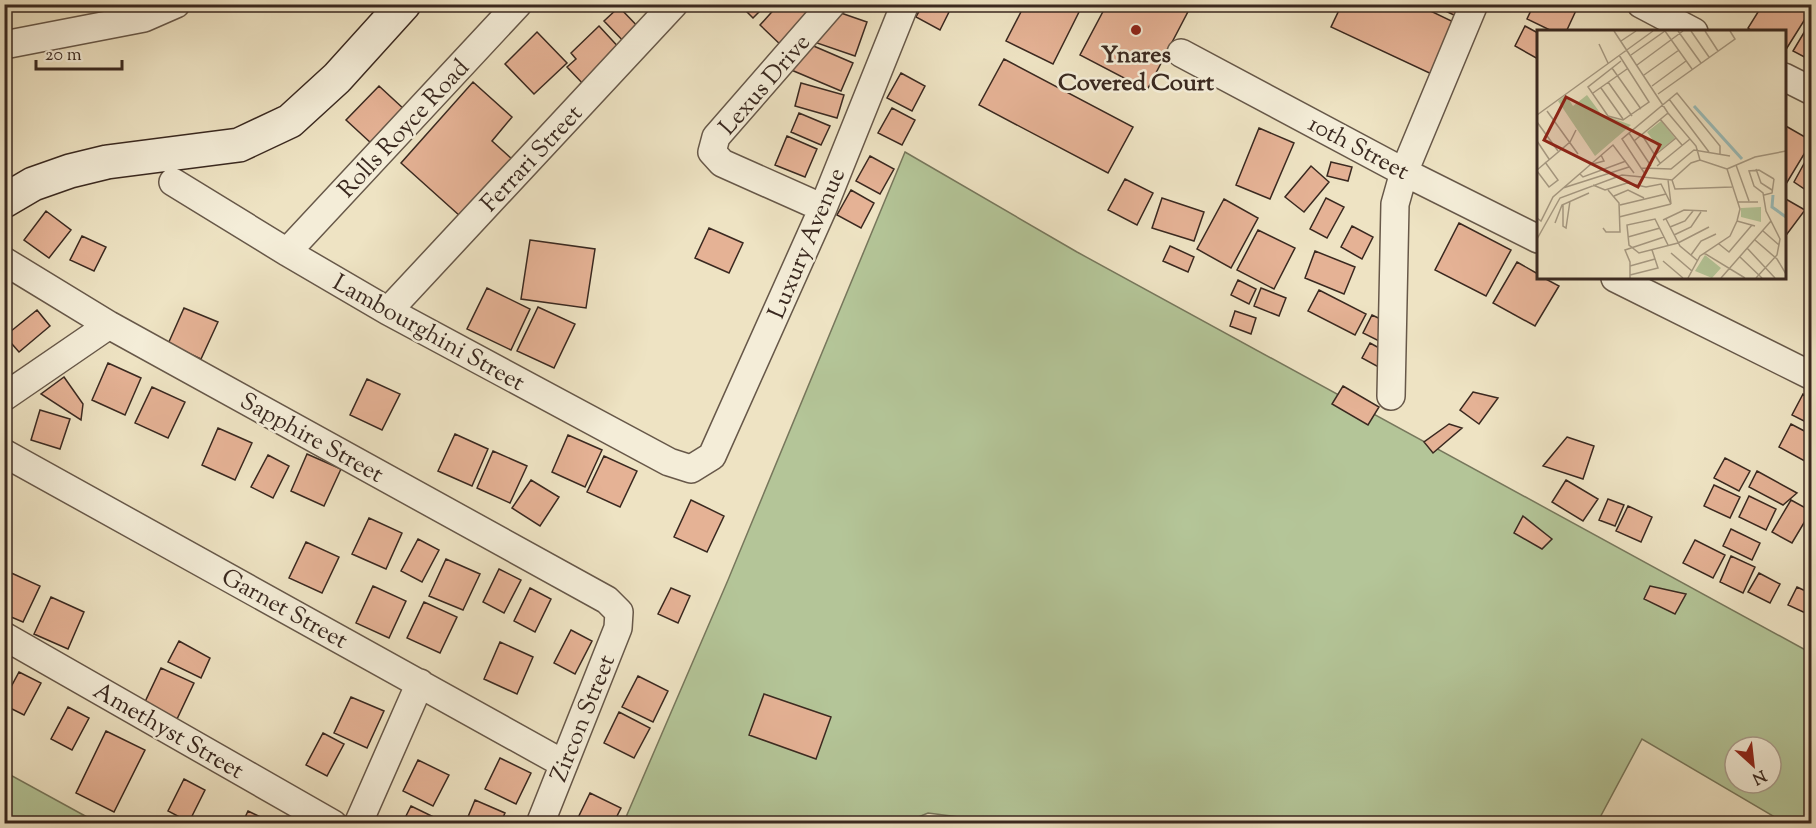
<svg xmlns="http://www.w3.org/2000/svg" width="1816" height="828" viewBox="0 0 1816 828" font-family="'Sorts Mill Goudy',serif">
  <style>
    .green { fill: #b4c598; stroke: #77775c; stroke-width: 1.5; fill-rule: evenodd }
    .building { fill: #e5b295; stroke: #3a2920; stroke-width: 1.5 }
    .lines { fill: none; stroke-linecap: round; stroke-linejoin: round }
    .street-casing { stroke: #675849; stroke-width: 30 }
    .secondary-casing { stroke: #3a2920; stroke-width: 36 }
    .street { stroke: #f4edd8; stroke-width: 27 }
    .secondary { stroke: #f4edd8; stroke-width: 33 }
    .poi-dot { fill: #8f2418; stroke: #f4edd8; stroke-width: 2 }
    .labels { text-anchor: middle; stroke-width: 5; stroke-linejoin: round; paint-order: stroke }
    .poi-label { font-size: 24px; font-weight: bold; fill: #3a2920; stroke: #f4edd8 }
    .street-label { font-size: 24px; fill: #3a2920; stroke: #f4edd8 }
    .inset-river { fill: none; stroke: #9bbdba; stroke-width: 3 }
    .inset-road { fill: none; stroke: #a69982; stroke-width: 1.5 }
    .view { fill: #8f2418; fill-opacity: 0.15; stroke: #8f2418; stroke-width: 3 }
    .inset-edge { fill: none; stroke: #3a2920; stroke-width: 3 }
  </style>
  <rect width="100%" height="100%" fill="#eee3c3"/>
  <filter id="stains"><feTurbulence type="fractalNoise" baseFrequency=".00333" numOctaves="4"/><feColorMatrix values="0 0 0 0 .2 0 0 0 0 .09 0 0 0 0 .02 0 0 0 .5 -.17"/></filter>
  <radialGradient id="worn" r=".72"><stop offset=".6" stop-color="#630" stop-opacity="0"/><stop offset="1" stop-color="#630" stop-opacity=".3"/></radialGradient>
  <path class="green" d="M905,152l172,100 734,401v170h-26l-143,-84 -45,84 -583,1 -86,-11 -27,11h-278l105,-244zM1735,747h36v36h-36z
    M4,772h1l93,51h-93z"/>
  <path class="building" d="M739,4h28l-14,14z
    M779,4h46l-41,44 -24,-23z
    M923,4h30l-13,26 -24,-13z
    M1025,4h58l-30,60 -47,-23z
    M1107,4h85l-45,86 -67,-35z
    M1342,4h74l46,22 -24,51 -107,-50z
    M1431,4h33l-6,13z
    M1534,4h45l-13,28h-12l-27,-13z
    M1743,4h15l-4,7z
    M1763,4h49v4l-27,43 -1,-19h-31l-5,-4z
    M619,7l25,26 -15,14 -25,-26z
    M838,12l29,10 -12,34 -41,-14z
    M1812,19v42l-19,-10z
    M599,26l24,26 -37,35 -19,-20 9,-8 -5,-6z
    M1525,26l13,7v26l-23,-13z
    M537,32l30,31 -33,31 -29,-30z
    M802,41l51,22 -12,28 -52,-22z
    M1004,59l129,68 -25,46 -129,-68z
    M901,73l24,13 -13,25 -25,-13z
    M473,82l39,35 -20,24 20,18 -52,57 -59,-53z
    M801,83l43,12 -7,23 -42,-12z
    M379,86l26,24 -33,34 -26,-24z
    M892,108l23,12 -13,25 -24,-12z
    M799,113l31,13 -9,19 -30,-13z
    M1784,125l28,16 -26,43 -2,-1z
    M1259,128l35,15 -24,56 -34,-14z
    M787,136l30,13 -12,28 -30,-12z
    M1812,149v45l-18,-12z
    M870,156l24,13 -14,25 -24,-13z
    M1331,162l21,5 -4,14 -21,-5z
    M1311,166l18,16 -25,30 -19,-15z
    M1125,179l28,14 -16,32 -29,-15z
    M851,190l23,13 -13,25 -24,-13z
    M1162,198l42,14 -10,29 -42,-13z
    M1326,198l18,9 -17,31 -17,-9z
    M1784,198l21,12 -21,28z
    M1224,199l34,19 -27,50 -34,-19z
    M46,211l25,19 -22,28 -25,-18z
    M1459,223l52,27 -25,46 -51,-26z
    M1352,226l21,11 -11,22 -21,-12z
    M709,228l34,15 -14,30 -34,-15z
    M1258,230l37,18 -21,41 -37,-19z
    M82,236l24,11 -12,24 -24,-11z
    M530,240l65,9 -9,59 -65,-9z
    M1170,246l24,11 -6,15 -25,-11z
    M1315,251l40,16 -11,27 -39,-16z
    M1517,262l21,12v4h6l15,8 -24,40 -42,-23z
    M1238,280l18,9 -7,15 -18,-9z
    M487,288l43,21 -19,41 -44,-21z
    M1261,288l25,10 -7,18 -25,-10z
    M1319,290l47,24 -11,21 -47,-24z
    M538,307l37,17 -21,44 -37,-17z
    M184,308l34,14 -17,37 -33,-15z
    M37,310l13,16 -31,26 -14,-16z
    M1235,311l21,7 -5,16 -21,-8z
    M1372,315l34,16 -9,19 -34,-17z
    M1370,343l33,18 -8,15 -33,-18z
    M108,363l33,15 -16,37 -33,-15z
    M64,377l19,27 -2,16 -40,-26z
    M367,379l33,15 -18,36 -32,-15z
    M1343,386l36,21 -11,18 -36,-21z
    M152,387l33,15 -17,36 -33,-15z
    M1473,392l25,6 -19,26 -19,-14z
    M1803,394l9,5v26l-20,-10z
    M40,410l30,9 -10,30 -29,-9z
    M1449,424l13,4 -29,25 -9,-11z
    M1791,424l21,11v30l-33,-18z
    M218,428l34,15 -17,37 -33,-15z
    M455,434l33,15 -16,37 -34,-15z
    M568,435l34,15 -17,37 -33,-15z
    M1567,437l27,9 -11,33 -40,-13z
    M493,451l34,15 -17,37 -33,-15z
    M307,454l34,15 -17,37 -33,-15z
    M268,455l21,11 -16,32 -22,-11z
    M604,456l33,15 -17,36 -33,-15z
    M1725,458l25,13 -11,20 -25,-13z
    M1757,471l40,22 -14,12 -34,-18z
    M531,480l28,17 -19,29 -28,-18z
    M1566,480l32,19 -15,22 -31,-19z
    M1714,485l26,12 -10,21 -26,-12z
    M1749,496l27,13 -10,21 -27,-13z
    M1608,499l16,6 -9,21 -16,-6z
    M691,500l33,16 -17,36 -33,-15z
    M1791,500l20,11 -19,32 -20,-11z
    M1628,506l24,11 -11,25 -25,-11z
    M1523,516l29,23 -10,10 -28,-16z
    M369,518l33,15 -16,36 -34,-15z
    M1731,529l29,14 -8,17 -29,-14z
    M418,539l21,11 -17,32 -21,-11z
    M1695,540l30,15 -12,23 -30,-15z
    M306,542l33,15 -17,36 -33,-15z
    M1731,556l24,11 -12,26 -23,-11z
    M446,559l34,15 -17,36 -34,-14z
    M499,569l22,11 -17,33 -21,-11z
    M7,571l33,15 -17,36 -19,-8v-39z
    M1759,573l21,11 -10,19 -22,-11z
    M373,586l33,15 -17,37 -33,-15z
    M1650,586l36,8 -11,20 -31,-15z
    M1797,587l15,7v22l-24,-11z
    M530,588l21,11 -16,33 -21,-11z
    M671,588l19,8 -12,27 -20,-9z
    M51,597l33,15 -16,37 -34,-15z
    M424,602l33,15 -17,36 -33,-15z
    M571,630l21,11 -17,33 -21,-11z
    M179,641l31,17 -9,20 -33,-16z
    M500,642l33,15 -16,37 -33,-15z
    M161,668l33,15 -17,36 -33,-15z
    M19,672l22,11 -17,32 -20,-10v-5z
    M638,676l30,15 -15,31 -31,-15z
    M764,694l67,23 -15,42 -67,-24z
    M351,697l33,14 -17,37 -33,-15z
    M68,707l21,11 -17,32 -21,-11z
    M619,712l31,16 -16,30 -30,-15z
    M106,731l39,19 -31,62 -38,-19z
    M323,733l21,11 -17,32 -21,-11z
    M500,758l31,15 -15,31 -31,-15z
    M418,760l31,15 -16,31 -30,-15z
    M184,779l21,11 -16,32 -21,-11z
    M590,793l31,15 -8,16h-38z
    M475,800l30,13 -5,11h-35z
    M411,806l31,15 -2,3h-38z
    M248,811l27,13h-33z"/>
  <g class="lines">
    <g class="street-casing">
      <path id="street" d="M1641,4l53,28
        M4,45l140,-27 32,-14
        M1181,53l223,119 134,67
        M1784,77l28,14
        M173,182l114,70 101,59 281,151 22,7 21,-13 111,-248 82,-204
        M823,208l-101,-45 -10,-11 4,-15 116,-133
        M287,252l231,-248
        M4,261l105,64 498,275 12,12 -1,16 -78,196
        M1615,278l197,98
        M388,311l286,-307
        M1391,396l4,-192 9,-32 70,-168
        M4,397l105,-72
        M4,453l560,311
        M4,636l329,188
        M358,824l62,-141"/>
    </g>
    <g class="secondary-casing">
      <path id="secondary" d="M4,201l29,-17 37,-13 37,-9 132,-17 51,-24 47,-43 67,-74"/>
    </g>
    <use href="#street" class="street"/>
    <use href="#secondary" class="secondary"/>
  </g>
  <circle class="poi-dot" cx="1136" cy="30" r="6"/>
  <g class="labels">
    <g class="poi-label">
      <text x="1136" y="62">Ynares<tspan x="1136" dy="28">Covered Court</tspan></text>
    </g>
    <g class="street-label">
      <text transform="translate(764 84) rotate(-49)" y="8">Lexus Drive</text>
      <text transform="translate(403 128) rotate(-47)" y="8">Rolls Royce Road</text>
      <text transform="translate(1359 147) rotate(28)" y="8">10th Street</text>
      <text transform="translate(531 158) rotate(-47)" y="8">Ferrari Street</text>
      <text transform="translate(806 243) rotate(-67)" y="8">Luxury Avenue</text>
      <text transform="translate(429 332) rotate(29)" y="8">Lambourghini Street</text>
      <text transform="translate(312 437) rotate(29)" y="8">Sapphire Street</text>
      <text transform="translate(285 608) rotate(29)" y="8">Garnet Street</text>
      <text transform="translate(582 718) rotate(-68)" y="8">Zircon Street</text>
      <text transform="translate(169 730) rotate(30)" y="8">Amethyst Street</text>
    </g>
  </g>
  <g transform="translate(1537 30)">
    <rect width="249" height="249" fill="#eee3c3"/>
    <path d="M29,65l7,11 14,-11 14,19 30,11 -36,31 -37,-55zM124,91l14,17 -15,12 -13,-18zM224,177v15l-20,-5v-9zM168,225l16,13 -9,10 -17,-7z" fill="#b4c598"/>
    <path class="inset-river" d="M157,76l48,53M236,165l-1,12 14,10"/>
    <path class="inset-road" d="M77,1l54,82 28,33 4,14M141,1l23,32M154,1l18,26M168,1l13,20M84,11l15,-10M62,14l9,19M82,25l30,47 -26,18 -15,-4 -20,-29 33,-26M94,25l34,-24 27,38M100,35l46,-34M75,38l29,41M107,45l35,-25M71,52l24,34M115,56l34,-25M64,58l22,31M56,63l34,-24M121,64l77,-55 -5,-8M132,69l40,53M10,81l31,43M0,85l116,-84M123,89l22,26M0,92l21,29M92,103l22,33M105,105l18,28M0,111l12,18M97,111l34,-28M118,125l21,-17M52,135l15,-4 -3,-6M199,135l13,36M120,136l33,-27M104,138l30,1 23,-19 36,6M219,139l5,14 11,7M0,140l33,-28 6,-12M0,141l12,16 9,-7 -13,-18M43,144l3,3 43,-16M108,144l-23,-35 55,-46 43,53v8M131,150l3,24M135,150l3,9 57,-2M56,155l12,5 22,-7 19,4 15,-3 10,20M26,158l66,-21M227,165l8,-2 2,-14M77,166l14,-6 16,8M200,172h21M26,175v21l3,2 4,-27M83,175l46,-11M82,187l52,-13M0,188l4,3 12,-24 60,-52 21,28M129,189l14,27 18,15M126,190l21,-10 23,1M200,191l18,5M18,193l7,-18 27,-12M133,197l15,-6 8,-10M66,198l3,4h14l-1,-29 -11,-13M226,201l16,14M137,205l17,-8 10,-15M91,207l32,-9M0,209l23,-41 62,-23 50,5 19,-17 9,-3 27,9M218,210l22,19 9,15M182,214l10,8 23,-27M131,215l-13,-26 -28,6 2,20 10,8 39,-10 31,-16M210,218l28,30M134,223l21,18M167,223l41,25M154,225l10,-14 15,-7M203,227l22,21M126,231l20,17M93,236l25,-7M93,245l28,-7 -6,-18M93,248v-16l-5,-12 39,-13M151,248l12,-22 30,-20 7,-15 3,-12 -13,-40 28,-12 31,-6M184,248l50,-57M219,248l21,-23 3,-16 -14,-28 -3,-18 -9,-7 -5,-15 10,-1 15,9"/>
    <path class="view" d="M29,67l94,48 -22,42 -94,-47z"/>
    <rect width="249" height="249" class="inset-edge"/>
  </g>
  <rect width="1816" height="828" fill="none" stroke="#eee3c3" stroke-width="24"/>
  <rect x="6" y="6" width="1804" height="816" fill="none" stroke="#3a2920" stroke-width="3"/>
  <rect x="12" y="12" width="1792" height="804" fill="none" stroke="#3a2920" stroke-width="1.5"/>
  <g transform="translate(1753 765) rotate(153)"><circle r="28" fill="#f4edd8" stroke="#aa9f8e" stroke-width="1.5"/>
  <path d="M0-4.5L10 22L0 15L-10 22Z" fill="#8f2418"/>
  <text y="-9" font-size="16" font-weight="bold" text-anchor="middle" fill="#3a2920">N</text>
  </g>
  <path d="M36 60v9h86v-9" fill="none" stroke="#3a2920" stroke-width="3"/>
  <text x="45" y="60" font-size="18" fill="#3a2920" stroke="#f4edd8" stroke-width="4.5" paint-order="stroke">20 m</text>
  <rect width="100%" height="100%" filter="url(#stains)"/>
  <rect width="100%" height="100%" fill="url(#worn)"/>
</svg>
